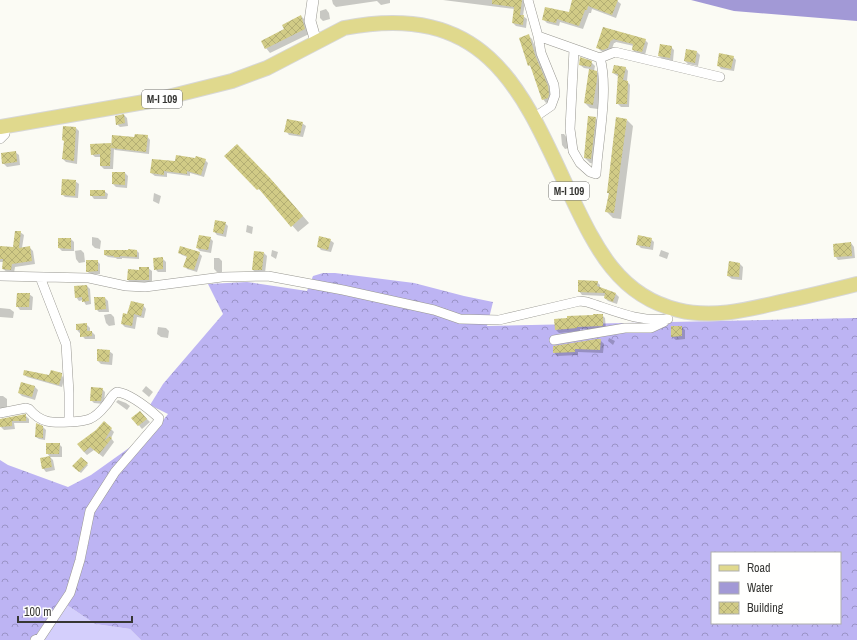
<svg xmlns="http://www.w3.org/2000/svg" width="857" height="640" viewBox="0 0 857 640" font-family="'Archivo Narrow',sans-serif">
  <style>
    .grass { fill: #d4cffc }
    .forest { fill: url(#forest-crowns); fill-rule: evenodd }
    .water { fill: #a299d6 }
    .shadow { fill: #0003 }
    .building { fill: url(#building-cross-hatch) }
    .lines { fill: none; stroke-linecap: round; stroke-linejoin: round }
    .minor-casing { stroke: #989791; stroke-width: 10 }
    .tertiary-casing { stroke: #989791; stroke-width: 12 }
    .primary-casing { stroke: #d7d7d6; stroke-width: 16 }
    .minor { stroke: #fff; stroke-width: 9 }
    .tertiary { stroke: #fff; stroke-width: 11 }
    .primary { stroke: #e0d98d; stroke-width: 14 }
    .labels { text-anchor: middle; stroke-width: 3; stroke-linejoin: round; paint-order: stroke }
    .shield { fill: #fffffe; stroke: #737371; stroke-width: 1 }
    .shield-label { font-size: 11px; font-weight: bold; fill: #373734 }
  </style>
  <defs>
    <pattern id="forest-crowns" width="20" height="18" patternUnits="userSpaceOnUse"><rect width="20" height="18" fill="#bdb4f3"/><path d="M2 6a3 3 0 1 1 6 0M12 15a3 3 0 1 1 6 0" fill="none" stroke="#9a93c6"/></pattern>
    <pattern id="building-cross-hatch" width="8" height="8" patternUnits="userSpaceOnUse"><rect width="8" height="8" fill="#d1cb86"/><path d="M0 0l8 8M0 8l8-8" fill="none" stroke="#b4af74"/></pattern>
  </defs>
  <rect width="100%" height="100%" fill="#fbfbf4"/>
  <path class="grass" d="M61,601l34,23 35,5 11,11h-106l3,-8z"/>
  <path class="forest" d="M323,273h12l79,10 50,13 29,6 -6,24 370,-8v322h-716l-11,-11 -35,-5 -34,-23 -23,31 -3,8h-35v-180l8,5 60,22 23,-12 66,-47 11,-14 -18,-9 13,-21 60,-70 -15,-30 39,-2 60,9 6,-15zM712,553h128v70h-128z"/>
  <path class="water" d="M691,0h166v21l-123,-10z"/>
  <path class="shadow" d="M332,0h58v3l-9,2 -4,-4 -41,6 -3,-3z
    M443,0h80l2,2 -2,14 4,3 -1,9 -10,-2 -3,-3 2,-14z
    M573,0h43l5,4 -5,14 -24,-9 -1,4h-2l-6,16 -23,-7 -1,4 -12,-3 -4,-4 27,-5z
    M326,9l3,4 1,6 -7,2 -3,-3v-7z
    M301,16l4,4 4,14 -39,19 -4,-5z
    M604,28l41,12 3,3 -3,12 -9,-2 -3,-3 1,-4 -18,-4 -1,1h-1l-3,8 -4,2 -6,-2 -3,-3z
    M529,36l3,3 19,52v10l-5,2 -3,-4 -11,-31 -3,-3z
    M671,47l3,3 -1,11 -11,-2 -3,-3z
    M697,52l3,3 -2,11 -10,-2 -3,-3z
    M733,57l3,3 -2,11 -13,-2 -3,-4z
    M591,62l4,4 -1,5h2l5,6 1,7 -4,25 -8,-1 -5,-5 5,-34 -6,-1 -4,-3z
    M625,67l3,4 -1,10 3,4 -1,22h-8l-4,-4 2,-26 -6,-4z
    M124,115l3,3 1,8 -8,1 -3,-3z
    M595,118l6,5 -5,41 -6,-1 -5,-5z
    M627,120l6,6 -12,93 -8,-1 -7,-7 3,-17 -1,-2z
    M302,123l4,3 -3,11 -14,-2 -3,-4z
    M76,128l3,3 -2,33 -11,-2 -3,-3 2,-17z
    M561,134h3l3,4 2,10 -4,1 -3,-4z
    M147,136l3,4 -1,14 -34,-4 -1,-1 -1,20h-9l-3,-3v-9h-6l-3,-3 18,-10 2,2 23,-8z
    M237,145l39,40 33,38 -11,9 -33,-37 -40,-39z
    M15,152l4,3 1,10 -13,2 -4,-4z
    M205,160l3,3 -4,14 -14,-4v3l-23,-3v4l-12,-1 -4,-3 25,-11z
    M125,173l3,3 -1,12 -11,-1 -3,-3z
    M75,181l4,3 -1,14 -13,-1 -3,-3z
    M104,191l4,3 -1,5h-13l-3,-4z
    M154,193l7,3 -2,8 -6,-3z
    M225,223l3,3 -2,11 -9,-2 -3,-4z
    M247,225l6,2 -1,7 -6,-2z
    M20,232l4,3 -2,13h8l3,3 2,13 -20,3 -1,6 -7,-1 -4,-3 1,-7h-4v-15l14,1z
    M92,237l6,1 3,3 -1,8 -5,-1 -3,-3z
    M210,238l3,3 -2,12 -11,-2 -3,-3z
    M59,239h12l3,3v9l7,-1 3,3 1,9 -6,1 -3,-4 -1,-8h-13l-3,-3z
    M651,239l3,3 -1,8 -12,-2 -4,-4z
    M330,240l4,3 -3,9 -10,-2 -3,-4z
    M851,243l3,4 1,11 -17,2 -3,-4z
    M272,250l6,2 -2,7 -5,-3z
    M661,250l8,3 -2,6 -8,-3z
    M137,251l2,2v6l-17,-1v1h-5l-1,-1 -8,-1 -3,-2z
    M179,253h20l3,3 -5,16 -10,-3 -2,-3 2,-9 -5,-2z
    M264,253l3,3 -2,17h-9l-3,-3z
    M162,258l4,4v10h-8l-3,-3z
    M214,258h5l3,3v11h-5l-3,-3z
    M97,261l3,3v10h-10l-3,-3z
    M740,264l3,3 -1,13 -10,-1 -4,-3z
    M148,268l4,3v12h-21l-3,-3 12,-9z
    M597,282l3,3v3l16,6 3,3 -2,7 -9,-3 -3,-3 1,-2 -24,-1 -3,-4z
    M87,286l3,3 1,15 -5,1 -3,-5 -4,1 -3,-4z
    M29,294l4,3 -1,13h-12l-3,-4z
    M105,298l3,3 1,11h-10l-3,-3z
    M143,305l3,4 -2,9 -7,-1 -2,12 -10,-2 -3,-3 6,-9z
    M0,308l10,1 4,3 -1,6 -13,-1z
    M109,314h2l3,3 1,8 -6,1 -3,-3 -2,-8z
    M602,315l3,3 1,11h-26v2l-21,2 -3,-3z
    M86,324l4,4v4h2l3,3v4h-10l-8,-9z
    M158,327l8,1 3,3 -1,7 -7,-1 -4,-3z
    M682,327l3,3v9l-9,1 -4,-3z
    M609,338l6,3 -2,4 -5,-4z
    M600,340l4,4 -1,9 -25,-1v3l-21,1 -3,-4z
    M109,351l4,3 -1,11 -11,-1 -3,-3z
    M24,374l26,2 11,-2 3,5 -2,8 -35,-10z
    M21,383l14,4 3,3 -3,10 -13,-4 -3,-3z
    M146,386l7,6 -4,5 -7,-6z
    M102,389l3,3 -1,12 -10,-1 -3,-3z
    M0,396h3l4,3v10h-7z
    M118,400l8,3 4,3 -3,4 -11,-8z
    M143,415l7,7 -8,7 -9,-11z
    M26,416l3,3v4h-15l1,6 -11,1 -3,-3 -1,-7z
    M43,427l3,3 -1,10 -6,-1 -3,-2z
    M111,429l3,3 -3,6 3,4 -11,15 -9,-7 -7,5 -3,-3 13,-22z
    M59,444l3,3v10h-12l-3,-4z
    M50,457l3,3 2,10 -9,2 -3,-4z
    M81,458l7,7 -7,8 -8,-7z"/>
  <path class="building" d="M492,0h30l-2,15h4l-1,10 -11,-2 2,-16 -22,-3z
    M572,0h46l-6,15 -24,-9 -1,4h-2l-6,16 -22,-7 -1,4 -14,-3 3,-13 24,5z
    M301,15l4,14 -40,20 -4,-8 23,-12 -2,-4z
    M603,27l43,12 -4,13 -10,-2 1,-6 -20,-5 -1,2 -1,-1 -3,8 -5,2 -7,-2z
    M529,34l6,21 13,31 1,8 -1,4 -6,2 -12,-35 -2,1 -9,-28z
    M660,44l12,2 -2,12 -12,-2z
    M686,49l11,2 -2,12 -11,-2z
    M719,53l15,3 -3,13 -14,-3z
    M580,57l12,4 -1,6 -12,-2z
    M614,65l12,2 -3,13 5,1 -1,23h-11l2,-30 -6,-1z
    M589,69l8,2v8l-4,26 -9,-2z
    M124,114l1,9 -9,2 -1,-9z
    M588,116l8,1 -5,42 -7,-1v-1z
    M616,117l11,2 -13,94 -9,-1 4,-19h-2z
    M287,119l16,3 -3,13 -16,-3z
    M63,126l13,1 -2,34 -12,-2 2,-18 -2,-1z
    M135,134l13,1 -2,17 -35,-4 1,-13 22,2z
    M111,143l-1,23h-10v-12l-9,1 -1,-11z
    M237,144l33,34 33,38 -12,11 -32,-38 -2,1 -33,-34z
    M16,151l1,11 -15,2 -1,-11z
    M176,155l19,3 1,-2 10,3 -5,16 -14,-4v3l-23,-3v4l-14,-2 2,-14 23,2z
    M112,172h13v13l-13,-1z
    M62,179l14,1 -1,16 -14,-1z
    M90,190h15v6h-15z
    M215,220l11,2 -3,12 -10,-2z
    M15,231h6l-2,17 11,-2 2,15 -20,3 -1,6 -9,-1 1,-10h-3v-13l13,1z
    M199,235l12,2 -3,13 -12,-2z
    M638,235l14,3 -2,9 -14,-2z
    M319,236l12,3 -3,11 -11,-3z
    M58,238h13v11l-13,-1z
    M851,242l1,14 -18,1 -1,-13z
    M180,246l20,6 -6,18 -11,-3 4,-11 -9,-3z
    M128,249l9,1v7l-17,-1v1h-6v-1l-10,-1v-5h24z
    M254,251l10,1 -2,18h-10z
    M163,257v12l-9,1 -1,-12z
    M86,260h12v11l-12,1z
    M729,261l11,2 -1,14 -12,-1z
    M139,267h10v13h-22l1,-11 11,1z
    M578,280l20,1 -1,5 19,7 -3,9 -9,-4 1,-5 -27,-1z
    M87,285l2,16 -7,1v-5l-7,1 -1,-12z
    M17,293h13l-1,14h-13z
    M94,297h11l1,12 -11,1z
    M131,301l13,3 -3,12 -7,-2 -2,12 -11,-2 2,-11 4,1z
    M593,314h10v12l-26,1v1l-22,2 -1,-11 13,-1v-2l26,-1z
    M87,323v8h5v5l-12,1v-7h-4v-6z
    M671,326h11v10l-11,1z
    M597,339h4l-1,11 -25,-1v3l-22,1v-7z
    M97,349l13,1 -1,12 -12,-1z
    M24,370l25,5 2,-5 11,3v2l-3,10 -36,-10z
    M21,382l14,4 -3,11 -14,-4z
    M91,387l12,1 -2,13h-11z
    M140,411l7,8 -9,7 -7,-8z
    M26,414v7h-14v5l-12,1v-8z
    M104,421l8,7 -8,13 6,-5 2,2 -13,16 -9,-7 -6,5 -7,-8 19,-14z
    M36,423l7,3v12l-8,-1z
    M46,443h14l-1,11h-13z
    M50,456l2,11 -10,2 -2,-11z
    M81,457l7,6 -9,9 -7,-6z"/>
  <g class="lines">
    <g class="minor-casing">
      <path id="minor" d="M528,0l10,36 62,22c9,31 -2,83 -4,116l-6,-2 -10,-9 -7,-12 -3,-22 4,-80
        M600,58l15,-6 105,25
        M535,117l16,-11 4,-11 -1,-10 -13,-32 -3,-17
        M0,139l5,-5v-8
        M0,276l89,2 37,8 19,1 77,-10 46,-1 75,14 91,20 26,9 39,1 81,-19 7,1c28,9 51,20 81,17
        M554,340l71,-12h26l13,-6
        M0,413l26,-5 3,1c12,14 22,14 40,13v-29l-3,-49 -26,-67
        M35,640l5,-2 30,-45 10,-33 10,-49 25,-39 43,-50 1,-4c-10,-9 -28,-24 -42,-26 -6,3 -7,9 -12,14 -12,15 -19,15 -36,16"/>
    </g>
    <g class="tertiary-casing">
      <path id="tertiary" d="M313,0l-3,21 6,21"/>
    </g>
    <g class="primary-casing">
      <path id="primary" d="M0,127l156,-27 76,-19 35,-13 77,-40c145,-28 179,64 228,170 24,50 47,98 106,112 36,9 72,-1 107,-9 24,-5 48,-11 72,-17"/>
    </g>
    <use href="#minor" class="minor"/>
    <use href="#tertiary" class="tertiary"/>
    <use href="#primary" class="primary"/>
  </g>
  <g class="labels">
    <g class="shield">
      <rect x="142" y="90" width="40" height="18" rx="3"/>
      <rect x="549" y="182" width="40" height="18" rx="3"/>
    </g>
    <g class="shield-label">
      <text x="162" y="103">M-I 109</text>
      <text x="569" y="195">M-I 109</text>
    </g>
  </g>
  <rect x="711" y="552" width="130" height="72" fill="#fffffe" stroke="#afafad"/>
  <rect x="719" y="565" width="20" height="6" fill="#e0d98d" stroke="#afafad"/>
  <text x="747" y="572" font-size="12" fill="#373734">Road</text>
  <rect x="719" y="582" width="20" height="12" fill="#a299d6" stroke="#afafad"/>
  <text x="747" y="592" font-size="12" fill="#373734">Water</text>
  <rect x="719" y="602" width="20" height="12" fill="url(#building-cross-hatch)" stroke="#afafad"/>
  <text x="747" y="612" font-size="12" fill="#373734">Building</text>
  <path d="M18 616v6h114v-6" fill="none" stroke="#373734" stroke-width="2"/>
  <text x="24" y="616" font-size="12" fill="#373734" stroke="#fffffe" stroke-width="3" paint-order="stroke">100 m</text>
</svg>
